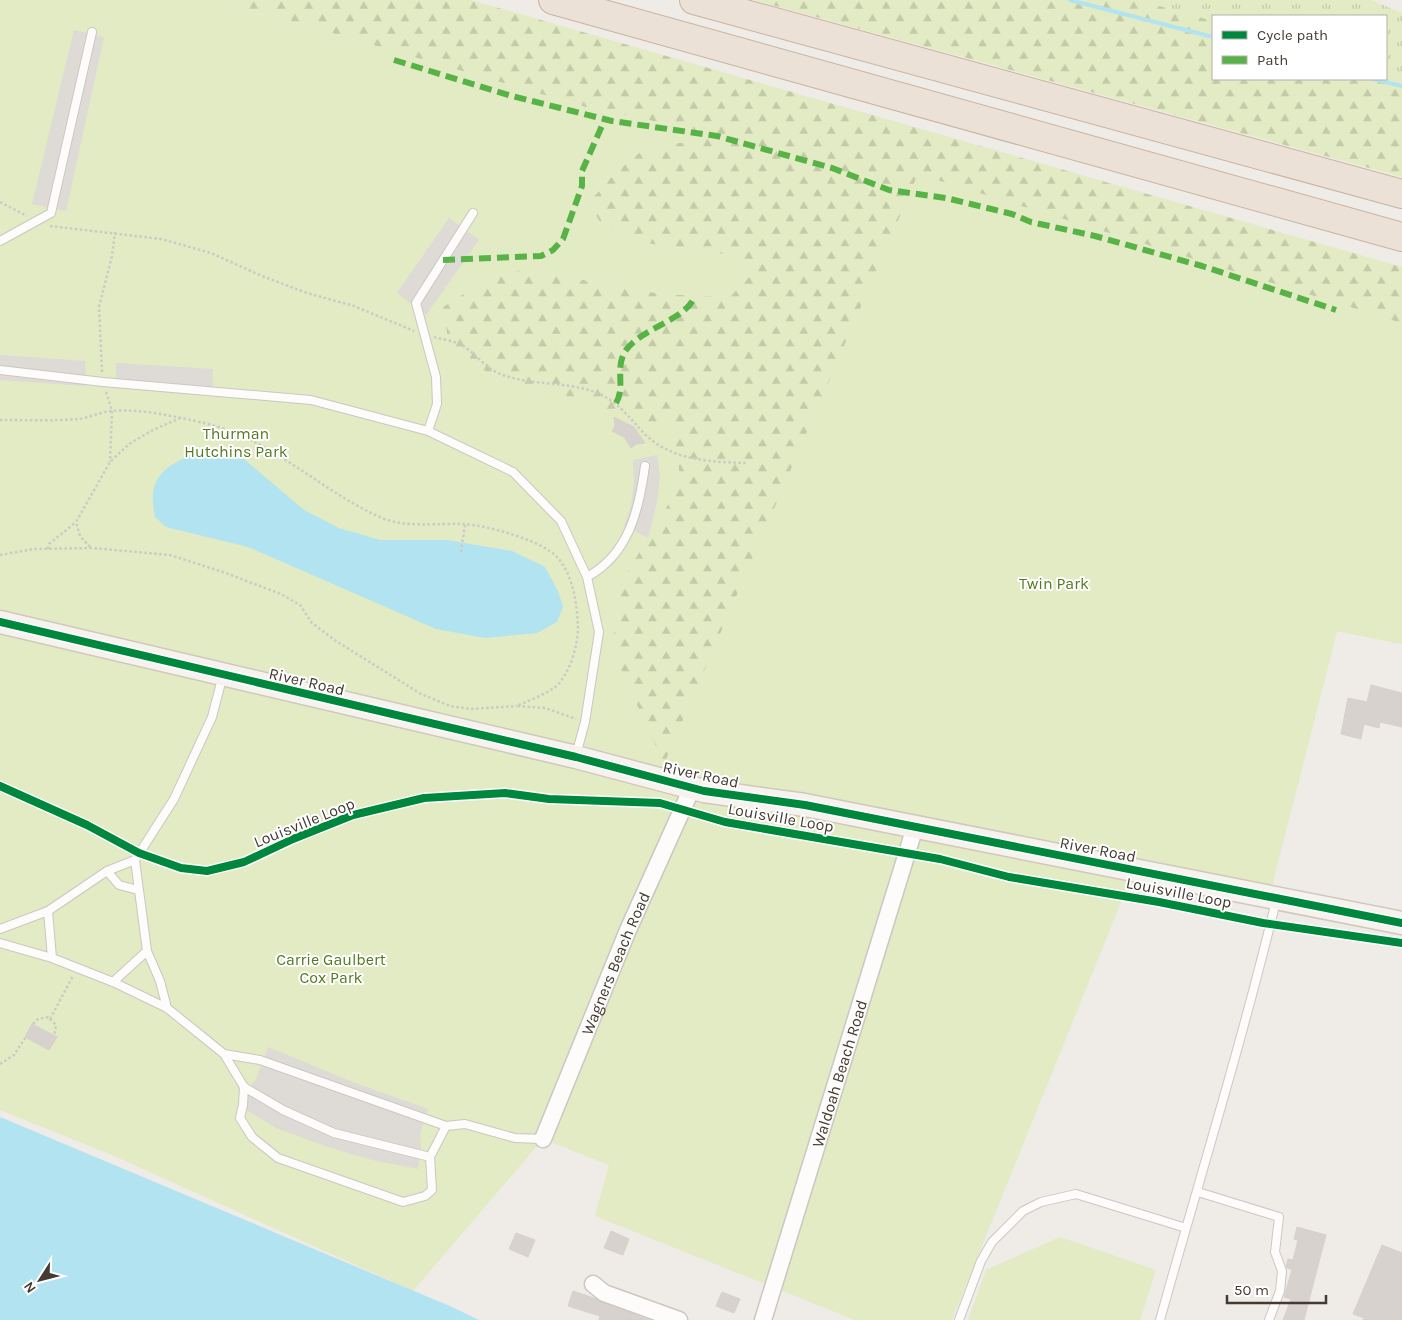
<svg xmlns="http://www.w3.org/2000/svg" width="1402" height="1320" viewBox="0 0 1402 1320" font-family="Karla,sans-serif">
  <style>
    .grass { fill: url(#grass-tufts) }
    .forest { fill: url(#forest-firs) }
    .green { fill: #e2ebc3 }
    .parking { fill: #dedad6 }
    .water { fill: #b2e3f1 }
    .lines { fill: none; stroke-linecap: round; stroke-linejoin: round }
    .stream { stroke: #b2e3f1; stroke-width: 4 }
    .building { fill: #d7d2cd; stroke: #d7d1cc }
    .lane-casing { stroke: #cbc7c2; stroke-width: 10 }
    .street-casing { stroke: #cbc7c2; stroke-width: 19 }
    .secondary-casing { stroke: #d0c8bd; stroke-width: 25 }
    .highway-casing { stroke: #c9b39e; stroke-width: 30 }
    .path { stroke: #cec9c5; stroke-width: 2.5; stroke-dasharray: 2.5 2.5; stroke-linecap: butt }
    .lane { stroke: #fdfcfb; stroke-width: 8 }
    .street { stroke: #fdfcfb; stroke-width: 16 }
    .secondary { stroke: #f6f2ed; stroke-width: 22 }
    .highway { stroke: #ece1d7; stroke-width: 28 }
    .quiet { stroke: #57b346; stroke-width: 6; stroke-dasharray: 12 6; stroke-linecap: butt }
    .cycleway-casing { stroke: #fff; stroke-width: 11 }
    .cycleway { stroke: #00873e; stroke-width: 8 }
    .labels { text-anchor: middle; stroke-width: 4; stroke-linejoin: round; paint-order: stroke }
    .park-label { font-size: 16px; fill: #527a21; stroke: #fff }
    .street-label { font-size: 16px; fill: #453a32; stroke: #fff }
  </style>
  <defs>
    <pattern id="grass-tufts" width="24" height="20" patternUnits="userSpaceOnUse" patternTransform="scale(1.25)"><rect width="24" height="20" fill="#e2ebc3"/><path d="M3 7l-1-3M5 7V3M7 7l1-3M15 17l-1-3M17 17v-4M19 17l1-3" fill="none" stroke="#c3caa8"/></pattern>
    <pattern id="forest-firs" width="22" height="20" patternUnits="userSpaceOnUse" patternTransform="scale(1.25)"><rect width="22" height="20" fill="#e2ebc3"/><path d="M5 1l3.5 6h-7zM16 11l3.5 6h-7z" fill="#c3caa8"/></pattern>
  </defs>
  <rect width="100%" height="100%" fill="#efebe6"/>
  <path class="grass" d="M1138,0h233l31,13v65l-16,-6v-56h-173v5z"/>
  <path class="forest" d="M218,0h253l931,267v377l-65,-13 -65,254 -608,-120 -52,-115 8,-66 61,-101 -8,-53 -187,-58 -38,-32 -5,-33 36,-23 43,-15 140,25 68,3 8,-41 -93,-13 -45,-21 -12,-19 29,-32 28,-23 48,-7 1,-12 -102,-20z
    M754,0h384l75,21v58h173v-7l16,6v99z"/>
  <path class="green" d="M0,0h218l374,109 102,20 -1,12 -48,7 -28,23 -29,32 12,19 45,21 93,13 15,17 -23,24 -68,-3 -140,-25 -43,15 -36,23 5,33 38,32 187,57 8,54 -61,101 -8,66 52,114 254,-590 484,149v321l-65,-13 -65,254 -133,-27 -187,462h-97l-260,-104 14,-51 -66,-26 -130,152 -301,-136 -112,-45z
    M1060,1237l96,33 -16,50h-172l18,-50z"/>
  <path class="parking" d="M74,30l30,7 -38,174 -34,-7z
    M449,218l30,22 -53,75 -29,-22z
    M0,355l85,6 1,25 -86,-6z
    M116,363l97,6 -1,27 -96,-8z
    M657,455l3,21 -3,26 -9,36 -24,-12 7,-21 3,-23 -1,-22z
    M268,1047l82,34 78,28 -8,25 1,13 -3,22 -46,-9 -44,-13 -52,-19 -39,-24 19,-25z"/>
  <path class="water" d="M198,452h20l26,7 60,51 35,18 41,12h67l65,11 33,16 13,24 5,16 -6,15 -20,11 -52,5 -49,-9 -188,-82 -82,-20 -11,-10c-1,-7 -3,-17 -2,-24 3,-24 26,-33 45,-41z
    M0,1117l452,190 27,13h-479z"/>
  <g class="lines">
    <path class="stream" d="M1070,0l143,37
      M1373,79l29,7"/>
  </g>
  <path class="building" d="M614,417l20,10 11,16 -9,1 -5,4 -7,-11 -12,-6 3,-5z
    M1371,685l31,8v34l-22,-5 -1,6 -15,-4 -3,15 -20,-5 7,-36 19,4z
    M32,1024l25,13 -8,13 -24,-13z
    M1297,1227l29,8 -22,85h-21l8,-21 -7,-2 8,-27 -6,-3 2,-8 5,1 5,-20 -4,-1z
    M611,1231l18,8 -6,16 -19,-7z
    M516,1233l19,7 -7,17 -19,-8z
    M1382,1245l20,8v67h-39l1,-2 -11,-4z
    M573,1291l21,7 7,4 48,18h-50l1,-4 -32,-10z
    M722,1292l18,7 -6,14 -18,-7z"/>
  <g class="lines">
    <g class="lane-casing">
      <path id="lane" d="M0,241l51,-28 41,-181
        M0,370l103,12 208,18 117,31 85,41 48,49 26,56 12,55 -14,90 -9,33
        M428,431l9,-27 -1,-27 -20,-74 57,-90
        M587,577c42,-23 52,-67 58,-111
        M107,871l12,14 19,5
        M0,929l48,-18
        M0,943l52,15 61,24 54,26 57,46 20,33 39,23 51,23 96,24 16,-31 -186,-66 -36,-6
        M52,958l-4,-47 59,-40 28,-11
        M113,982l34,-31
        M167,1008l-7,-27 -13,-30 -12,-91 39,-61 38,-82 11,-42
        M244,1087l-1,18 -3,13 12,19 26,21 125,44 22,-6 7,-6 -2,-33
        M446,1126l19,-2 50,14 28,1
        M1198,1192l81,25 -4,35 7,19 -2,20 -11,29
        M959,1320l22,-59 11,-19 31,-31 18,-9 35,-8 110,34
        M1160,1320c39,-140 82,-278 116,-419"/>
    </g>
    <g class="street-casing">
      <g id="street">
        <path id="s1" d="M543,1139l85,-209 64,-142"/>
        <path d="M593,1284l11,9 75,27"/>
        <path id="s2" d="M763,1320l152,-493"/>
      </g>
    </g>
    <g class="secondary-casing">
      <path id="secondary" d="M0,622l576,135 128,34 101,14 597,118"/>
    </g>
    <g class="highway-casing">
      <path id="highway" d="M553,0l849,237
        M694,0l708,194"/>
    </g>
    <path class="path" d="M0,202l27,14
      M50,226l111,13 50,14 51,23 45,17 47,13 60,25
      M434,337c8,2 18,4 26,7 16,9 25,25 43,31 30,11 64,6 94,18 23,9 34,28 51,44 27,24 65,25 98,26
      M102,372l-3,-65 13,-51 3,-24
      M106,392l6,19 -2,51
      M0,420c25,0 53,1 78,-1 11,-1 22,-7 34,-8 27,-3 66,6 92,12 67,15 116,68 178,95 24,10 56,5 81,6 23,1 78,16 94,33 16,17 20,47 21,70 0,18 -8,48 -23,60 -10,8 -26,13 -38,19l28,2 31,11
      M90,547l-10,-11 -4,-14 34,-60 19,-18 24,-14 27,-12
      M48,549l1,-5 27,-22
      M461,552l4,-28
      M0,555l34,-6 58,-1 78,7 53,17 58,22 19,11 12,18 24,18 85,53 29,12 21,3 46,-3
      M50,1019l23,-43
      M33,1024l5,-5 10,-2 8,8 -2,11
      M0,1064l14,-9 11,-17"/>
    <use href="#lane" class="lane"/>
    <use href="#street" class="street"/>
    <use href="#secondary" class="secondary"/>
    <use href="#highway" class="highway"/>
    <path class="quiet" d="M394,60l118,36 100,25 105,15 115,32 57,22 57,8 66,16 19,8 64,14 107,30 134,44
      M443,260l98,-4 12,-6 10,-11 19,-53v-15l23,-52
      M616,403c10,-16 -2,-36 10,-53 16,-22 60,-30 69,-54"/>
    <g class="cycleway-casing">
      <path id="cycleway" d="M0,622l576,135 128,34 101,14 597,118
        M0,786l87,39 52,28 42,15 26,3 37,-9 49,-23 60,-24 71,-17 81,-5 44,6 111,4 65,19 215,37 69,18 150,25 104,21 139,20"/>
    </g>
    <use href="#cycleway" class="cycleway"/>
  </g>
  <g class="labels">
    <g class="park-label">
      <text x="236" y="439">Thurman<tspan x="236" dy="18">Hutchins Park</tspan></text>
      <text x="1054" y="589">Twin Park</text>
      <text x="331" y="965">Carrie Gaulbert<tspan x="331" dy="18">Cox Park</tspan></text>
    </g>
    <g class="street-label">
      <text transform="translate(307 681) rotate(13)" y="6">River Road</text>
      <text transform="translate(701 774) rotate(12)" y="6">River Road</text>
      <text transform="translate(781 817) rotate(10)" y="6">Louisville Loop</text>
      <text transform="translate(304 822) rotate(-22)" y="6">Louisville Loop</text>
      <text transform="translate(1098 849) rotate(11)" y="6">River Road</text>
      <text transform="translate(1179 892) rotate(11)" y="6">Louisville Loop</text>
      <text dy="6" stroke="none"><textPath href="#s1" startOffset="190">Wagners Beach Road</textPath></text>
      <text dy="6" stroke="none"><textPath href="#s2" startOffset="258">Waldoah Beach Road</textPath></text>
    </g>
  </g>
  <rect x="1212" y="15" width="175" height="65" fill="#ffffff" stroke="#b5b0ad"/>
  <rect x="1222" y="31" width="25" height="8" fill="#00873e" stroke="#b5b0ad"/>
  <text x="1257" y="40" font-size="15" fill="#453a32">Cycle path</text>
  <rect x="1222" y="56" width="25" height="8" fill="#57b346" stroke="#b5b0ad"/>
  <text x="1257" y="65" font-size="15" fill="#453a32">Path</text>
  <g transform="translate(40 1280) rotate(234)" stroke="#ffffff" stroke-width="4" paint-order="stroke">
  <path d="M0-4L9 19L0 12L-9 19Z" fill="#453a32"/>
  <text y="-8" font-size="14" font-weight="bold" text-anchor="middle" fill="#453a32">N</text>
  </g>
  <path d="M1227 1295v8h99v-8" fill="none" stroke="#453a32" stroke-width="2.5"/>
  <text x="1234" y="1295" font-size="15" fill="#453a32" stroke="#ffffff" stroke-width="4" paint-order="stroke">50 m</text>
</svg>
